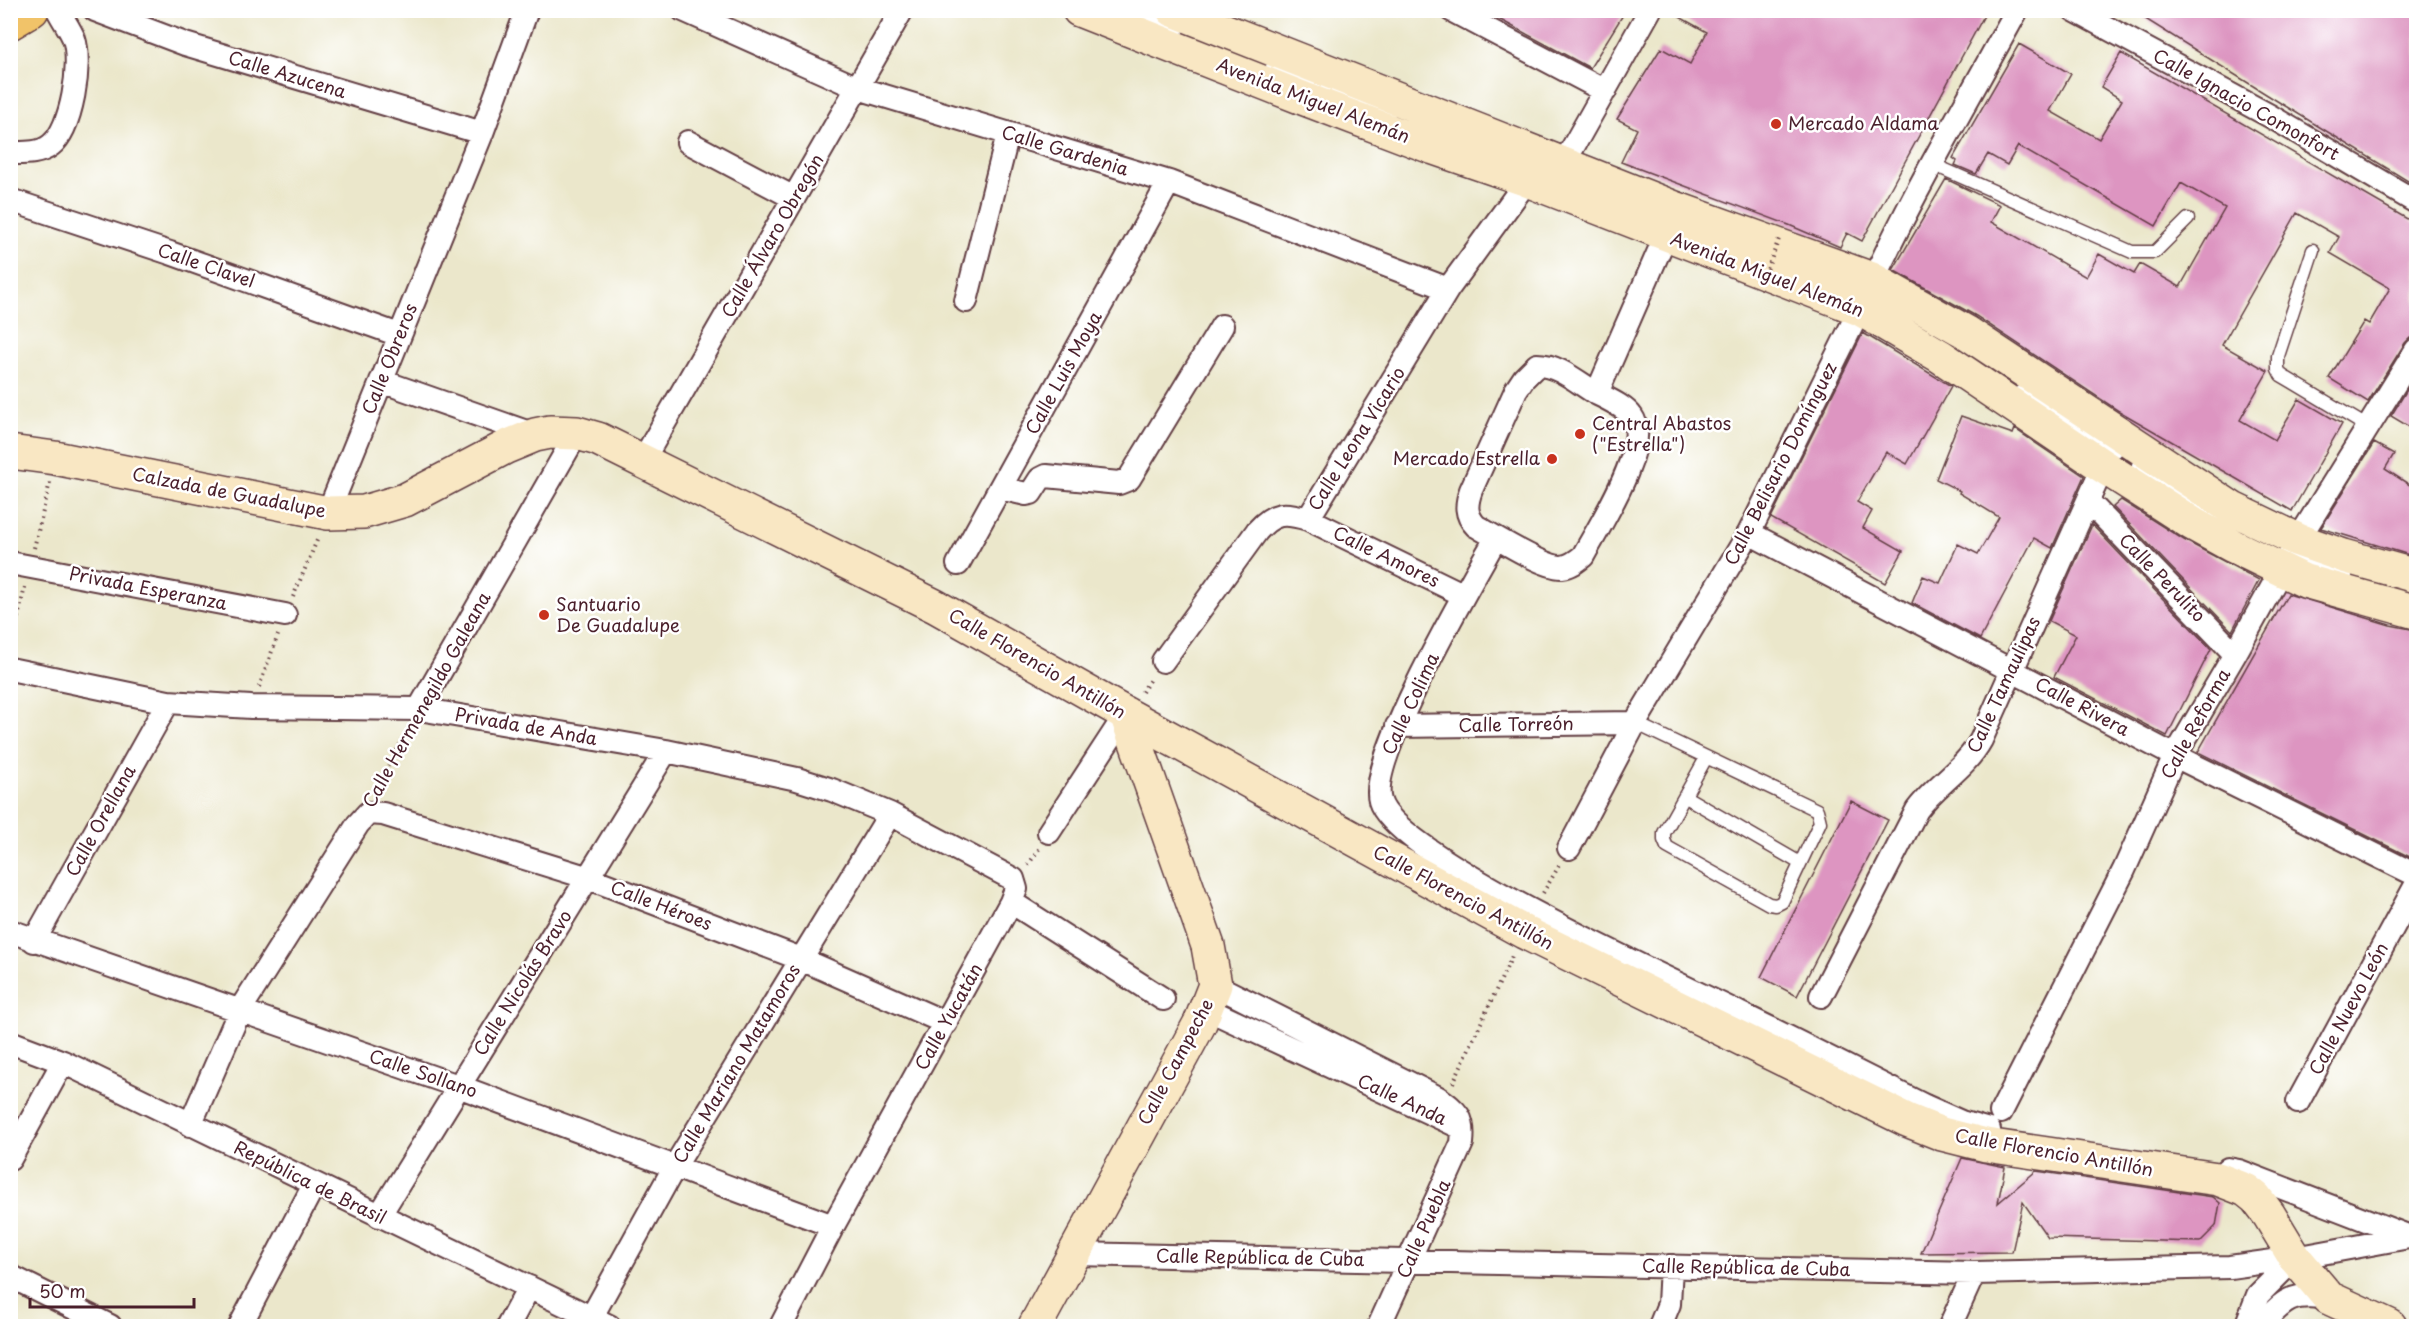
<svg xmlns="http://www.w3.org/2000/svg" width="2427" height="1337" viewBox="0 0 2427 1337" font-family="'Playpen Sans',sans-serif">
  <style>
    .building { fill: #dd95c1 }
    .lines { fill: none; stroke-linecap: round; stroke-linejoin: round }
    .lane-casing { stroke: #623d43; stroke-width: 15 }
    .street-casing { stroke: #623d43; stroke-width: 26 }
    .secondary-casing { stroke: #623d43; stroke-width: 36 }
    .primary-casing { stroke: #623d43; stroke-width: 36 }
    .path { stroke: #623d43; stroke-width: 4; stroke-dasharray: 1.5 4.5; stroke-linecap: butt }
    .lane { stroke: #fff; stroke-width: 12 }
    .street { stroke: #fff; stroke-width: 22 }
    .secondary { stroke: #f9e7c3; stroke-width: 33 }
    .primary { stroke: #f1c369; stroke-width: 33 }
    .path-bridge { stroke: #623d43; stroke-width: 4; stroke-dasharray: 1.5 4.5; stroke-linecap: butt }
    .poi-dot { fill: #c8321e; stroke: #fff; stroke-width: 2 }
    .labels { text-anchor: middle; stroke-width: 5; stroke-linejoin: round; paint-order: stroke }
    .street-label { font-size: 18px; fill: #4a1f2b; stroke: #fff }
    .poi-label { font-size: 18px; fill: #4a1f2b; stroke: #fff; text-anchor: start }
  </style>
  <rect width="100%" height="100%" fill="#fff"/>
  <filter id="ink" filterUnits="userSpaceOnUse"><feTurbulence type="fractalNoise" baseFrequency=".0167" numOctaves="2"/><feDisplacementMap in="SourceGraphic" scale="12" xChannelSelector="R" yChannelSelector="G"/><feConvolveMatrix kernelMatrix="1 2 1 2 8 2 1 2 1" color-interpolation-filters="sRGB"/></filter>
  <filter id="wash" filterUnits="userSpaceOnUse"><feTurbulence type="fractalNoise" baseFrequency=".008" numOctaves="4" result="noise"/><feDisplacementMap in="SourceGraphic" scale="24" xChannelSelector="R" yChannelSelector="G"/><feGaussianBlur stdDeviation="1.35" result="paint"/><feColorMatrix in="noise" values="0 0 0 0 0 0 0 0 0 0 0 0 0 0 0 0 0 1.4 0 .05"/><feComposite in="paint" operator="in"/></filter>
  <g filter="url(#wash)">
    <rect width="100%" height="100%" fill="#ebe7cb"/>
    <g id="blocks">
      <path class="building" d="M1482,10h144l-36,58z
        M1667,10h320l-125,231 -15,-8 -7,14 -51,-22 -168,-63 16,-33 -20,-10 44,-71 29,16 17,-32z
        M2131,10h285v176l-134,-82z
        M2019,44l52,30 -21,37 49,28 23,-39 -21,-13 20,-34 295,171v113l-6,1 -5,5 -37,59 -39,-24 35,-57 5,3 21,-36 -60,-35 9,-16 -42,-24 -75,132 46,26 -28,49 35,20 24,-41 43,25 -50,87 -173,-100 -143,-95 -83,-46 53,-91 54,26 -9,17 95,55 13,-23 35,20 6,-10 40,23 45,-79 -44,-25 -25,43 -138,-80 -11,19 -19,-11 -12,20 -21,-9 2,-4 -4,-3z
        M1863,333l88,53 -44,78 -21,-12 -29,50 15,9 -9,17 40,23 -18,32 -114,-65z
        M2416,375v56l-25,-15z
        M1961,416l52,18 2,-5 69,47 -32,72 -18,-10 -54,101 -68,-36 11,-27 17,7 18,-39 20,10 21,-37 -40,-24 1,-2 -24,-12z
        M2374,443l20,11 -9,15 31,20v68l-95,-29z
        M2121,500l63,40 75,40 -27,51 -119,-124z
        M2092,525l119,124 -44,87 -113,-59 22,-42 -27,-14z
        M2288,594l102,31 26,5v230l-218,-108z
        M1851,801l37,19 -91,176 -36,-19z
        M1962,1158l43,9 -7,36 38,-32 177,26 7,6 -4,23 -16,16 -152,-4 -25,-36 -11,50 -91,1z"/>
    </g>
  </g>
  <g filter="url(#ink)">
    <use href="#blocks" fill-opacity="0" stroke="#623d43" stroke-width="1.5"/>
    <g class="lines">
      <g class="lane-casing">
        <path id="lane" d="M1132,10l46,19
          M1272,67l117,47
          M1932,164l200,88h23l33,-33
          M2313,250l-35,106v13l3,6 87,52
          M2021,392l95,59
          M2138,465l87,59
          M2286,554l60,22
          M1635,723l182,87 3,12 -38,80 -6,3 -7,-1 -102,-57 -3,-7v-7l42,-75
          M1686,797l114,66"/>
      </g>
      <g class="street-casing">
        <path id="street" d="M95,10l90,34 297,89
          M683,10l175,78 311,94 279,107
          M1451,10l154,81
          M2074,10l196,106 146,86
          M688,142l106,56
          M10,153c14,0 30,1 41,-8 21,-16 31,-82 23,-106 -4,-10 -11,-19 -16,-29
          M1564,163l86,-153
          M10,200l160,53 229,82
          M966,301l42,-167
          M1537,365c21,0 39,16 57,27 11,6 31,14 38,25 20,28 -34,111 -49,139 -6,5 -12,10 -21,11 -18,1 -68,-31 -86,-41 -11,-11 -10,-22 -5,-36l45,-100 8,-12z
          M381,381l154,54
          M1597,393l69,-158
          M643,460l259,-450
          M1000,488l26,6 5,-1 9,-14 6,-3 73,7 10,-4 93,-153
          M2089,502l146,152
          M328,513l154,-380 45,-123
          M1308,519l140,-230 86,-118
          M1749,533l426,223 241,119
          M1496,538c-25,45 -129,221 -116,263 16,56 297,181 359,212 62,30 124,62 186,93l36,16 28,8
          M10,563l275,52
          M958,564l211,-382
          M1163,661l94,-130c17,-19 27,-19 51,-12l156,76
          M10,669l158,33 83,5 168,2 247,42 131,28 35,11 58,24 123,65 3,10 -5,13 -178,324 -52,100
          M419,709l158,-276
          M1397,726l238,-3
          M1049,832l77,-118
          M1569,848l66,-125 114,-190 111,-224c45,-103 103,-200 157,-299
          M1011,902l152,97
          M10,931l448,155 375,140
          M34,941l134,-239
          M1215,985l222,112c20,14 28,20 25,46l-83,183
          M1821,996l96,-186c19,-26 48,-41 64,-70l122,-273
          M1207,1009l255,119
          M10,1042l53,20 546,264
          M2298,1102l118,-217
          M2001,1112l123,-242 51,-114 60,-102 63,-114 118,-190
          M190,1125l50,-115 118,-186 10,-11 15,1 206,64 212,81 145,64
          M10,1159l53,-97
          M2228,1169l11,2 171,66
          M379,1216l287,-465
          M1073,1254l901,19 256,-6 65,-9 114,-21
          M10,1276l100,50
          M591,1318l84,-152 215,-352
          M240,1326l74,-141
          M508,1326l21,-39
          M1660,1326l9,-22 2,-38
          M1950,1326l24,-53
          M2246,1326l12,-31 37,-37
          M2261,1326c23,-27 32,-34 68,-28"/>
      </g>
      <g class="secondary-casing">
        <path id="secondary" d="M1079,10l226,89 129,49 93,32 333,129 80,47 161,109 92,59 40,22 72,35 111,31
          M1173,10l502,198 197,71 94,53 267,177 65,31 46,16 72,20
          M10,452l45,6 273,55 36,-1 41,-12 101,-53 29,-12 15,-3 27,1 21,6 337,167 191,108 398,218 383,188 35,14 44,11 232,34 28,11 10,8 13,17 26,43 34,40 61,28
          M1035,1326l165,-303 15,-38 -7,-39 -82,-232"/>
      </g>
      <g class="primary-casing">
        <path id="primary" d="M10,23l22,-13"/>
      </g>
      <path class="path" d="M34,548l16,-66
        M293,597l25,-59
        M11,647l14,-60
        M259,687l19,-52
        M1142,692l9,-14
        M374,793l34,-63
        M1028,865l11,-16
        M1543,893l16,-27
        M1453,1083l59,-127"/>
      <use href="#lane" class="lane"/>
      <use href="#street" class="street"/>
      <use href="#secondary" class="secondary"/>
      <use href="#primary" class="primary"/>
      <path class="path-bridge" d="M1763,280l16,-41"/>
    </g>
  </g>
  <g class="poi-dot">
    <circle cx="1776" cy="124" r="6"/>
    <circle cx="1580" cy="434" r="6"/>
    <circle cx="1552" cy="459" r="6"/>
    <circle cx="544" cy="615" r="6"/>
  </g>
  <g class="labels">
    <g class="street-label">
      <text transform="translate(287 75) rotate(17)" y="6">Calle Azucena</text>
      <text transform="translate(1313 101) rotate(21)" y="6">Avenida Miguel Alemán</text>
      <text transform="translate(2246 105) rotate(29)" y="6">Calle Ignacio Comonfort</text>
      <text transform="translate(1065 151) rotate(17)" y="6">Calle Gardenia</text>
      <text transform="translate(773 236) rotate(-60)" y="6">Calle Álvaro Obregón</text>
      <text transform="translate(206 266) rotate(19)" y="6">Calle Clavel</text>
      <text transform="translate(1767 275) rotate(21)" y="6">Avenida Miguel Alemán</text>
      <text transform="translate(390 359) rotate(-68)" y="6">Calle Obreros</text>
      <text transform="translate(1064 373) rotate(-61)" y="6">Calle Luis Moya</text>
      <text transform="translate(1357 439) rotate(-58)" y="6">Calle Leona Vicario</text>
      <text transform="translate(1781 464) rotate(-63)" y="6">Calle Belisario Domínguez</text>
      <text transform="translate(229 493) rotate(11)" y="6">Calzada de Guadalupe</text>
      <text transform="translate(1386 557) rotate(26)" y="6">Calle Amores</text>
      <text transform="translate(2162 578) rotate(46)" y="6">Calle Perulito</text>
      <text transform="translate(148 589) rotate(11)" y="6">Privada Esperanza</text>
      <text transform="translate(1037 664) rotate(30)" y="6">Calle Florencio Antillón</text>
      <text transform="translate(2004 685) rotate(-65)" y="6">Calle Tamaulipas</text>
      <text transform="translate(427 700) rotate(-61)" y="6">Calle Hermenegildo Galeana</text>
      <text transform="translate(1411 704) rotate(-65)" y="6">Calle Colima</text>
      <text transform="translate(2082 707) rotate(28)" y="6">Calle Rivera</text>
      <text transform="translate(2196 724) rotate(-61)" y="6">Calle Reforma</text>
      <text transform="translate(1516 725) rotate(-1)" y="6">Calle Torreón</text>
      <text transform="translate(526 727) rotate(10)" y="6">Privada de Anda</text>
      <text transform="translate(101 821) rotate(-61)" y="6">Calle Orellana</text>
      <text transform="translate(1463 898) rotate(28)" y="6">Calle Florencio Antillón</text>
      <text transform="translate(661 906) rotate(21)" y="6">Calle Héroes</text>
      <text transform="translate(523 983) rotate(-58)" y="6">Calle Nicolás Bravo</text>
      <text transform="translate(2349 1009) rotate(-62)" y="6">Calle Nuevo León</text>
      <text transform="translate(949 1017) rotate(-61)" y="6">Calle Yucatán</text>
      <text transform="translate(1176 1062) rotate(-62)" y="6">Calle Campeche</text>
      <text transform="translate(737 1064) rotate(-59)" y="6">Calle Mariano Matamoros</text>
      <text transform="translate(423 1074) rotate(19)" y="6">Calle Sollano</text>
      <text transform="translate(1402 1100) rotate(25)" y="6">Calle Anda</text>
      <text transform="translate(2054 1153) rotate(10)" y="6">Calle Florencio Antillón</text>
      <text transform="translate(310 1183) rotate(26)" y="6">República de Brasil</text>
      <text transform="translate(1424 1229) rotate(-66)" y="6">Calle Puebla</text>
      <text transform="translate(1260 1258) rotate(1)" y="6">Calle República de Cuba</text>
      <text transform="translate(1746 1268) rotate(1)" y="6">Calle República de Cuba</text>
    </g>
    <g class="poi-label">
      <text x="1788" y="130">Mercado Aldama</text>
      <text x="1592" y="430">Central Abastos<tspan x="1592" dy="21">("Estrella")</tspan></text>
      <text x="1540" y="465" text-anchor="end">Mercado Estrella</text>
      <text x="556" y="611">Santuario<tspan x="556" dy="21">De Guadalupe</tspan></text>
    </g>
  </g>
  <rect width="2427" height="1337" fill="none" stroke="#fff" stroke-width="36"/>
  <path d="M30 1298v9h164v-9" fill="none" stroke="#4a1f2b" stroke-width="3"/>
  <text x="39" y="1298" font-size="18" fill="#4a1f2b" stroke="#ffffff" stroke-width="4.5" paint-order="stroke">50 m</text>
</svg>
